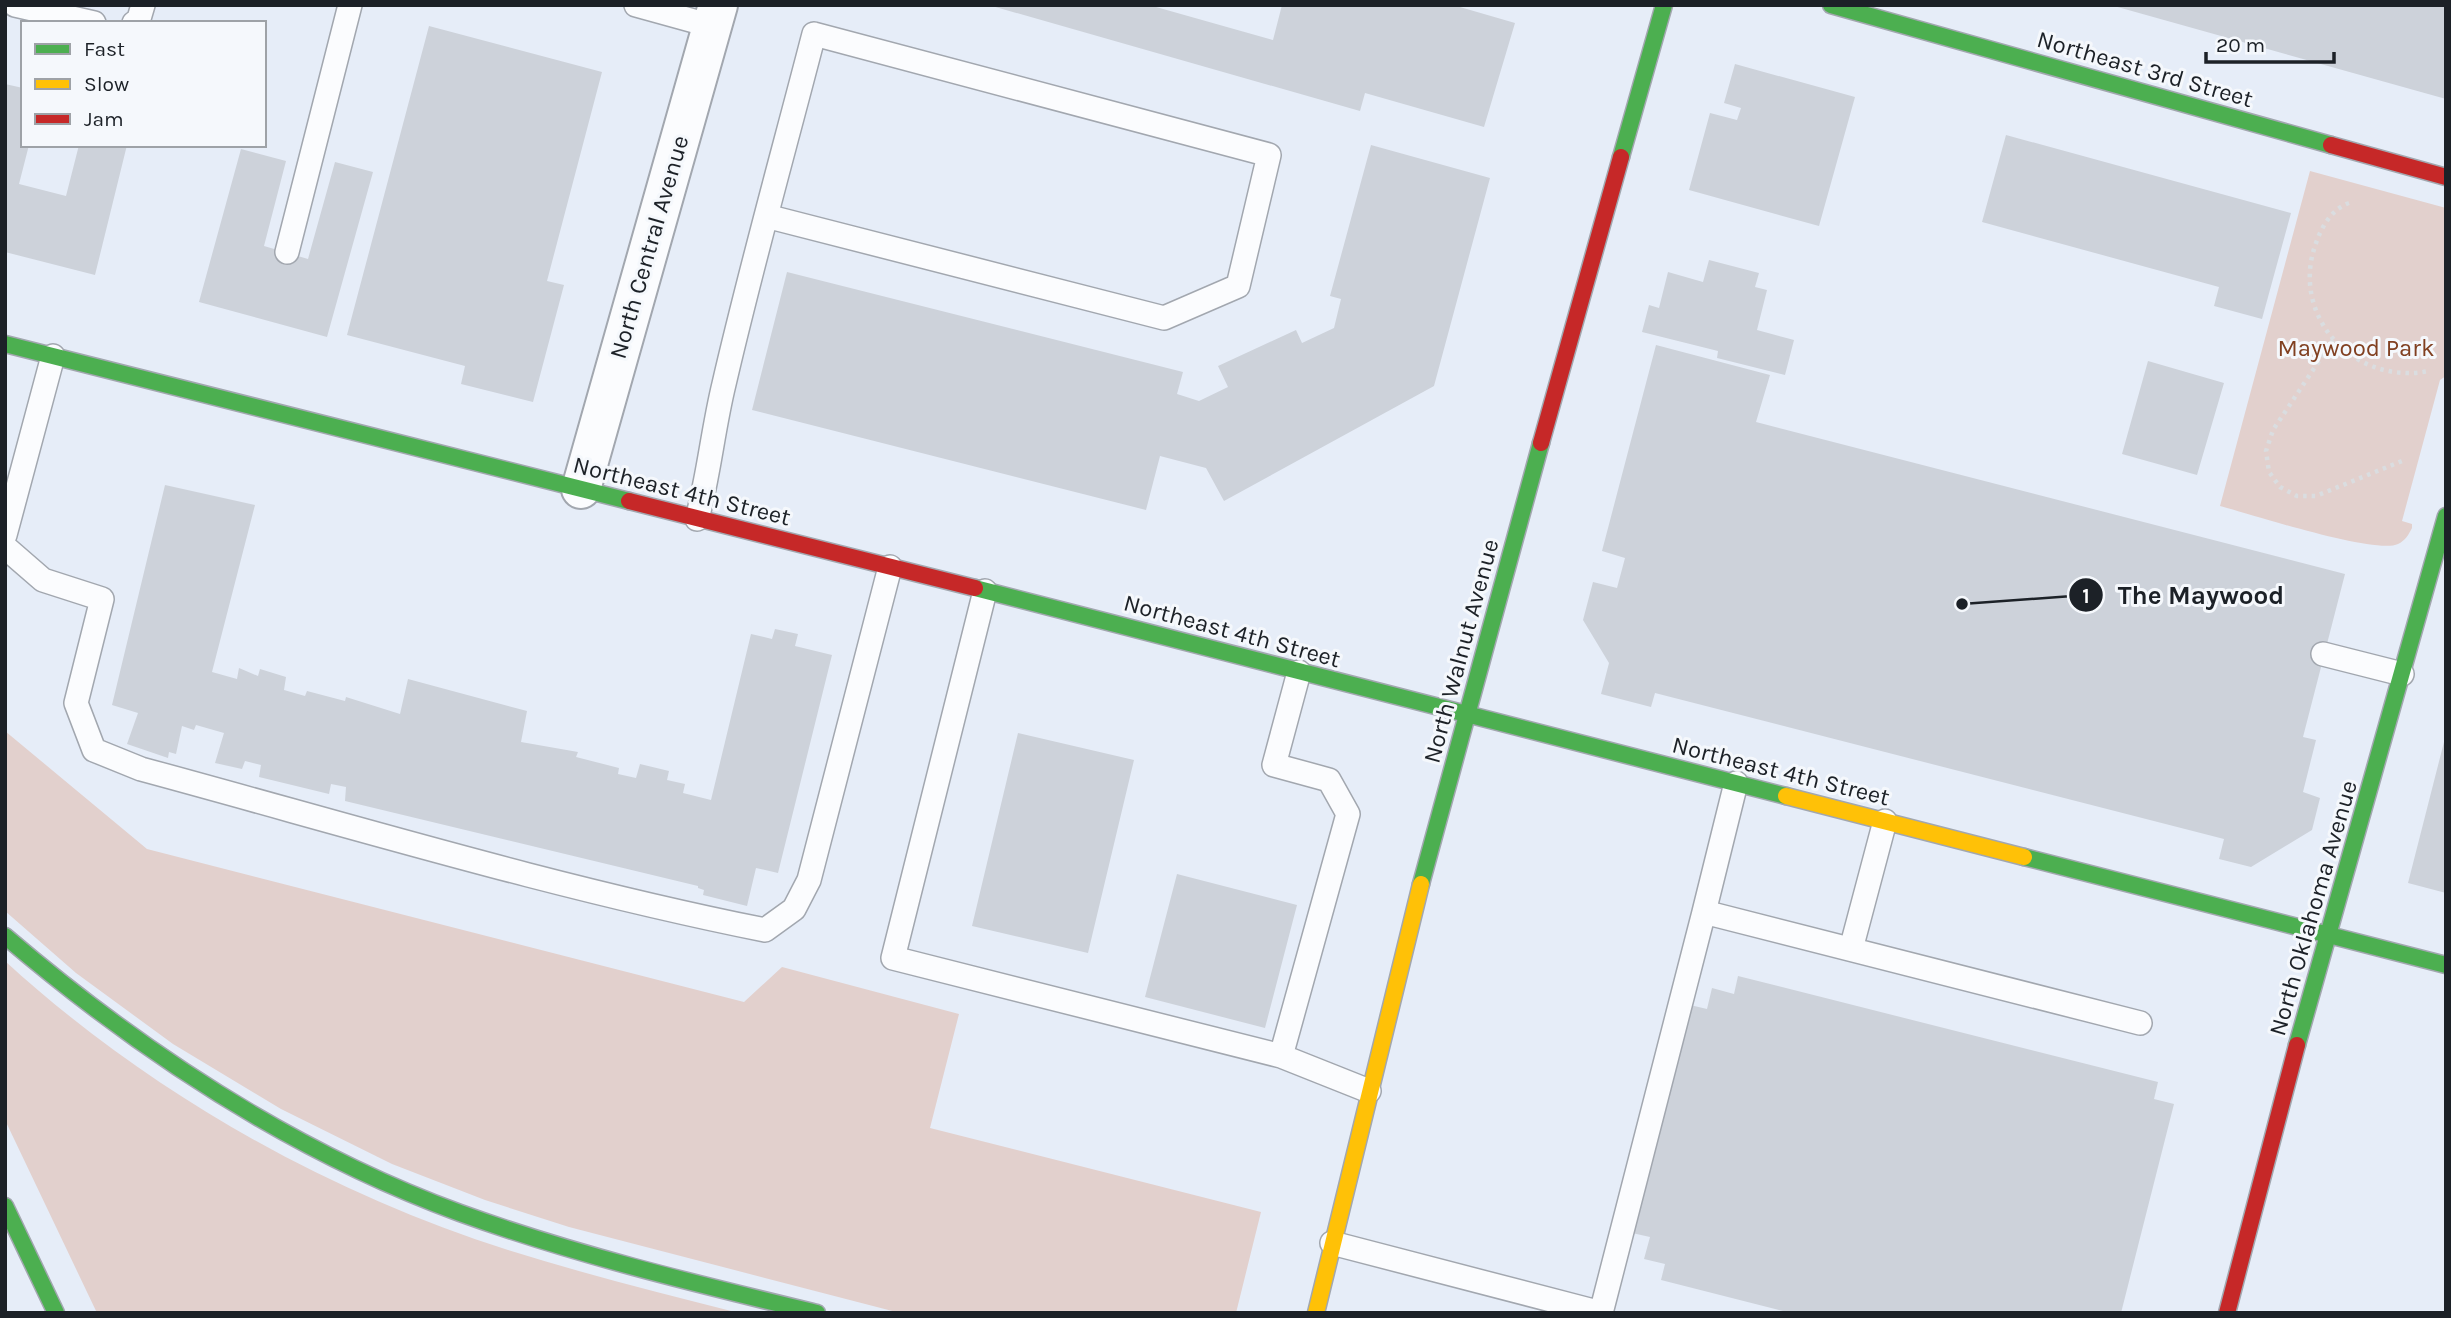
<svg xmlns="http://www.w3.org/2000/svg" width="2451" height="1318" viewBox="0 0 2451 1318" font-family="Karla,sans-serif">
  <style>
    .green { fill: #e2d0cd }
    .building { fill: #cdd2da }
    .lines { fill: none; stroke-linecap: round; stroke-linejoin: round }
    .lane-casing { stroke: #a2a7af; stroke-width: 26 }
    .street-casing { stroke: #a2a7af; stroke-width: 42 }
    .fast-casing { stroke: #a2a7af; stroke-width: 19 }
    .slow-casing { stroke: #a2a7af; stroke-width: 19 }
    .jam-casing { stroke: #a2a7af; stroke-width: 19 }
    .path { stroke: #dadde0; stroke-width: 4.5; stroke-dasharray: 3.5 5; stroke-linecap: butt }
    .lane { stroke: #fbfcfe; stroke-width: 23 }
    .street { stroke: #fbfcfe; stroke-width: 38 }
    .fast { stroke: #4caf50; stroke-width: 16 }
    .slow { stroke: #ffc107; stroke-width: 16 }
    .jam { stroke: #c62828; stroke-width: 16 }
    .labels { text-anchor: middle; stroke-width: 6; stroke-linejoin: round; paint-order: stroke }
    .street-label { font-size: 24px; fill: #1c2127; stroke: #f5f8fc }
    .park-label { font-size: 24px; fill: #814021; stroke: #f5f8fc }
    .leader { fill: none; stroke: #1c2127; stroke-width: 2.5 }
    .callout-dot { fill: #1c2127; stroke: #f5f8fc; stroke-width: 2.5 }
    .mark-label { font-size: 21px; text-anchor: middle; font-weight: bold; fill: #fff }
    .callout-label { font-size: 26px; text-anchor: middle; font-weight: bold; fill: #1c2127; stroke: #f5f8fc; stroke-width: 6; stroke-linejoin: round; paint-order: stroke }
  </style>
  <rect width="100%" height="100%" fill="#e6edf8"/>
  <path class="green" d="M2310,171l136,37v168l-6,4 -38,141 10,3v4c-3,6 -7,13 -14,16 -22,11 -148,-30 -178,-38z
    M5,731l142,118 597,153 38,-35 177,47 -29,114 331,84 -25,101h-336l-331,-86 -84,-27 -93,-36 -111,-55 -108,-65 -97,-71 -71,-62z
    M5,961c142,130 320,231 503,289 76,24 153,43 231,63h-642l-92,-193z"/>
  <path class="building" d="M1149,5l124,35 9,-35h171l62,18 -31,104 -119,-34 -5,18 -368,-105z
    M2446,5v94l-332,-93v-1z
    M429,26l173,46 -55,209 17,4 -31,117 -72,-18 4,-18 -118,-31z
    M1735,64l120,33 -36,129 -130,-36 21,-77 27,7 4,-12 -17,-5z
    M5,84l18,4v57h6l-10,39 47,12 13,-51h48l-32,130 -90,-23z
    M2006,135l285,78 -29,106 -48,-13 5,-19 -237,-65z
    M1371,145l119,33 -56,208 -210,115 -18,-33 -46,-12 -14,54 -394,-100 35,-138 396,100 -6,22 22,7 29,-14 -10,-21 78,-36 6,13 32,-15 7,-29 -11,-3z
    M241,149l45,12 -22,85 44,13 27,-97 38,10 -46,165 -128,-35z
    M1709,260l50,13 -4,14 12,3 -10,40 37,10 -9,35 -68,-17 1,-7 -76,-19 7,-27 10,3 9,-36 35,10z
    M1656,345l114,30 -14,47 589,152 -42,163 13,3 -13,52 17,6 -8,32 -61,37 -32,-8 5,-20 -569,-146 -4,14 -50,-13 8,-31 -26,-43 10,-38 24,6 8,-30 -23,-7z
    M2148,361l76,22 -27,92 -75,-21z
    M165,485l90,20 -43,167 25,7 2,-11 19,8 2,-7 26,8 -2,13 21,6 2,-5 38,10 1,-4 54,17 8,-35 119,32 -6,31 57,10 -2,5 43,11 -1,6 18,4 4,-14 29,7 -2,9 18,4 -2,9 28,7 40,-166 21,5 3,-10 23,5 -3,12 37,9 -54,218 -22,-5 -9,38 -44,-11 1,-5 -6,-2v-2l-353,-85 1,-14 -15,-3 -2,10 -70,-17 2,-12 -16,-4 -3,8 -27,-6 9,-30 -28,-8 -2,5 -12,-4 -6,28 -7,-2 -1,6 -41,-14 11,-31 -26,-8z
    M1018,733l116,27 -46,193 -116,-27z
    M2445,738h1v155l-38,-10z
    M1177,874l120,31 -32,123 -120,-31z
    M1738,976l420,106 -4,17 20,5 -53,209h-330l-130,-33 4,-16 -21,-5 6,-22 -18,-4 58,-228 17,4 5,-21 22,6z"/>
  <g class="lines">
    <g class="lane-casing">
      <path id="lane" d="M15,5l79,18
        M636,5l76,21
        M134,23l4,-1 5,-17
        M287,252l63,-247
        M697,519c12,-45 16,-90 27,-135 27,-117 60,-234 90,-350l455,121 -31,131 -74,32 -398,-102
        M5,535l48,-179
        M5,547l38,33 59,19 -26,104 18,47 47,19c207,56 414,119 624,161l29,-21 15,-29 81,-313
        M985,591l-92,367 388,98 88,35
        M2323,654l79,20
        M1704,912l32,-129
        M1851,949l34,-128
        M1281,1056l67,-242 -19,-34 -55,-15 25,-93
        M1332,1243l269,70
        M1601,1313l103,-401 436,111"/>
    </g>
    <g class="street-casing">
      <path id="street" d="M581,489l137,-484"/>
    </g>
    <g class="fast-casing">
      <path id="fast" d="M1831,5l500,140
        M1621,157l43,-152
        M5,344l624,157
        M975,588l811,208
        M2024,857l422,108
        M1421,884l120,-441
        M5,936c136,116 286,215 455,277 116,42 237,71 357,100
        M2297,1045l149,-529
        M5,1206l51,107"/>
    </g>
    <g class="slow-casing">
      <path id="slow" d="M1786,796l238,61
        M1316,1313l105,-429"/>
    </g>
    <g class="jam-casing">
      <path id="jam" d="M2331,145l115,32
        M1541,443l80,-286
        M629,501l346,87
        M2227,1313l70,-268"/>
    </g>
    <path class="path" d="M2349,203c-17,6 -27,23 -33,40 -27,73 38,143 113,128
      M2333,340l-60,90 -7,21 3,21 11,15 17,9h19l86,-35"/>
    <use href="#lane" class="lane"/>
    <use href="#street" class="street"/>
    <use href="#fast" class="fast"/>
    <use href="#slow" class="slow"/>
    <use href="#jam" class="jam"/>
  </g>
  <g class="labels">
    <g class="street-label">
      <text transform="translate(2145 69) rotate(16)" y="8">Northeast 3rd Street</text>
      <text transform="translate(649 247) rotate(-74)" y="8">North Central Avenue</text>
      <text transform="translate(682 491) rotate(14)" y="8">Northeast 4th Street</text>
      <text transform="translate(1232 631) rotate(15)" y="8">Northeast 4th Street</text>
      <text transform="translate(1461 651) rotate(-75)" y="8">North Walnut Avenue</text>
      <text transform="translate(1781 771) rotate(14)" y="8">Northeast 4th Street</text>
      <text transform="translate(2313 908) rotate(-74)" y="8">North Oklahoma Avenue</text>
    </g>
    <g class="park-label">
      <text x="2356" y="356">Maywood Park</text>
    </g>
  </g>
  <path class="leader" d="M1962 604L2086 595"/>
  <g class="callout-dot">
    <circle cx="1962" cy="604" r="7"/>
    <circle cx="2086" cy="595" r="18"/>
  </g>
  <g class="mark-label">
    <text x="2086" y="603">1</text>
  </g>
  <g class="callout-label">
    <text x="2201" y="604">The Maywood</text>
  </g>
  <rect width="2451" height="1318" fill="none" stroke="#1c2127" stroke-width="14"/>
  <rect x="21" y="21" width="245" height="126" fill="#f5f8fc" stroke="#9ea2a7" stroke-width="2"/>
  <rect x="35" y="44" width="35" height="10" fill="#4caf50" stroke="#9ea2a7" stroke-width="2"/>
  <text x="84" y="56" font-size="21" fill="#1c2127">Fast</text>
  <rect x="35" y="79" width="35" height="10" fill="#ffc107" stroke="#9ea2a7" stroke-width="2"/>
  <text x="84" y="91" font-size="21" fill="#1c2127">Slow</text>
  <rect x="35" y="114" width="35" height="10" fill="#c62828" stroke="#9ea2a7" stroke-width="2"/>
  <text x="84" y="126" font-size="21" fill="#1c2127">Jam</text>
  <path d="M2206 52v10h128v-10" fill="none" stroke="#1c2127" stroke-width="3.5"/>
  <text x="2216" y="52" font-size="21" fill="#1c2127" stroke="#f5f8fc" stroke-width="5" paint-order="stroke">20 m</text>
</svg>
